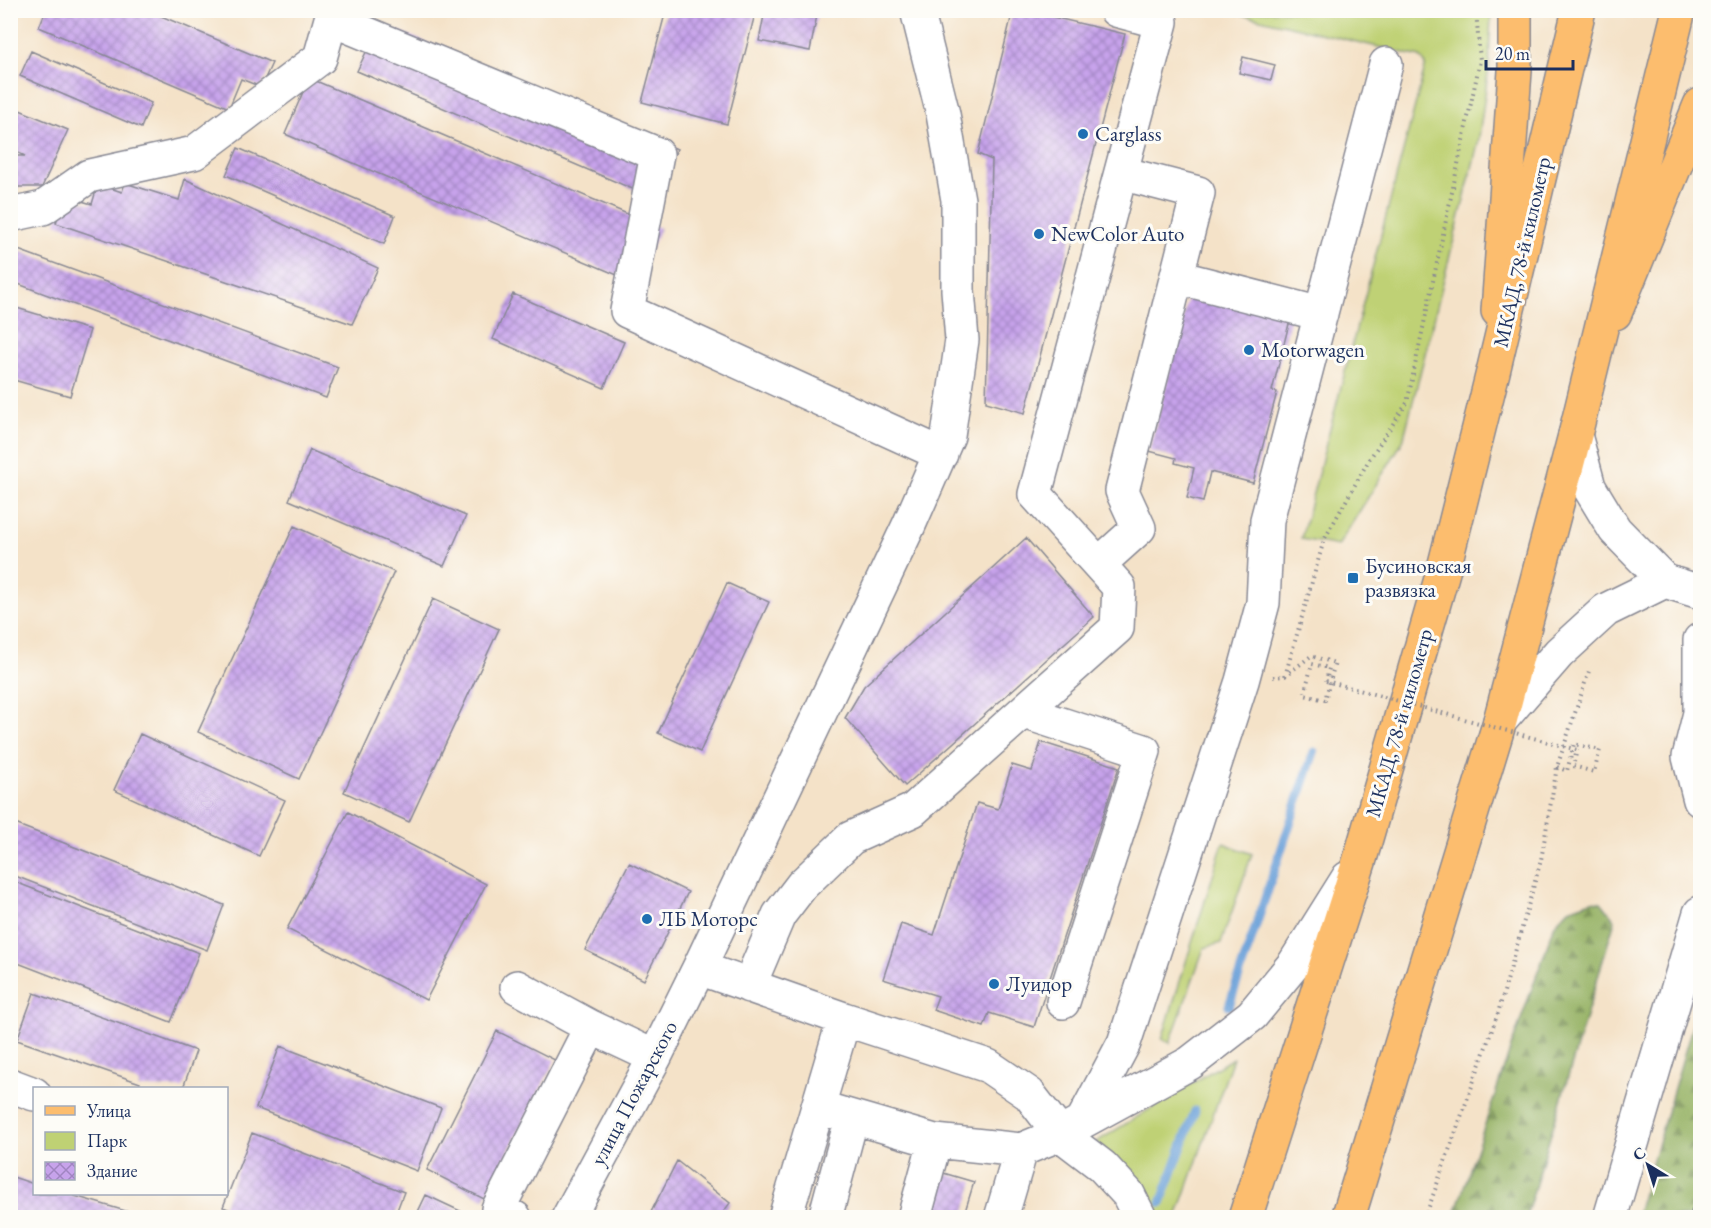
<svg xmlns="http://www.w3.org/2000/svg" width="1711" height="1228" viewBox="0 0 1711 1228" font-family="'EB Garamond',serif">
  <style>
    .green { fill: #bfd174; stroke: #6d8069; stroke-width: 1.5 }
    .forest { fill: url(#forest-firs); stroke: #597162; stroke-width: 1.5 }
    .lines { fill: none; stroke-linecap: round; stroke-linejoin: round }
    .stream { stroke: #6ca1d9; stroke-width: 9 }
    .building { fill: url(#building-cross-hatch) }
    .minor-casing { stroke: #888893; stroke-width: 36 }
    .major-casing { stroke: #888893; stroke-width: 36 }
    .highway-casing { stroke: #888893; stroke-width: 36 }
    .path { stroke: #888893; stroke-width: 4; stroke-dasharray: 1.5 4.5; stroke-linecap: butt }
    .minor { stroke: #fff; stroke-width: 33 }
    .major { stroke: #fcbd6e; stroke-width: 33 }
    .highway { stroke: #fcbd6e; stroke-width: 33 }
    .rail-casing { stroke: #1b2f5e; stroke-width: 7 }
    .rail { stroke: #fdfcf7; stroke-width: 4.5; stroke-dasharray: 14; stroke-linecap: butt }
    .path-bridge { stroke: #888893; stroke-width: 4; stroke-dasharray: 1.5 4.5; stroke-linecap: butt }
    .poi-dot { fill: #1f6fb2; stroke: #fdfcf7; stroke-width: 2 }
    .labels { text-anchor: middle; stroke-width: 6; stroke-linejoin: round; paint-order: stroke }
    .poi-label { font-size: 21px; fill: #1b2f5e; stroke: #fdfcf7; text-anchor: start }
    .street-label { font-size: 21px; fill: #1b2f5e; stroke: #fdfcf7 }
  </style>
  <defs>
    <pattern id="forest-firs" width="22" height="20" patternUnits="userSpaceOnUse" patternTransform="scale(1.5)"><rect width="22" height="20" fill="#97b366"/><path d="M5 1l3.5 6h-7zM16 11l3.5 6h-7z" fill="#7a9257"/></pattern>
    <pattern id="building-cross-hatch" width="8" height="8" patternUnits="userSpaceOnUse" patternTransform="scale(1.5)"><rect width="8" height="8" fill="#c7a3eb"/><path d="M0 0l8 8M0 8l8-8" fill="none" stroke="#a185c2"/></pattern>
  </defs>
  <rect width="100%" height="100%" fill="#fdfcf7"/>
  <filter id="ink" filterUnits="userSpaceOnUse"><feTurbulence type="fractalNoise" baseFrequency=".0167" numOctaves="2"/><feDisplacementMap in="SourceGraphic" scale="12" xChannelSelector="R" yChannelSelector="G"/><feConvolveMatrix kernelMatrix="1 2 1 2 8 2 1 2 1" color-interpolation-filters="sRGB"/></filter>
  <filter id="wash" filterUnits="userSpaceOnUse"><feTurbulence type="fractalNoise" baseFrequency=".008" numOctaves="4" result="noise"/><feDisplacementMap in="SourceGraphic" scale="24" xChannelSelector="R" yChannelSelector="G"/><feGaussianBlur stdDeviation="1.35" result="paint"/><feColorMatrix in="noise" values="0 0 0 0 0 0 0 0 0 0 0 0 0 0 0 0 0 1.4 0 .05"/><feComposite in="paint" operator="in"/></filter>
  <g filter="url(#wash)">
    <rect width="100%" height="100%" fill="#f4e2c8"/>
    <path class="green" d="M1227,11h264l-2,55 -11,78 -75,297 -65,105 -37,-7 125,-475 -6,-7z
      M1223,843l29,11 -31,89 -17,5 -34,95 -8,-4z
      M1233,1058l-56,159h-21l-21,-39 -39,-36z"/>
    <path class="forest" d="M1591,901l10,1 14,18 -89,297h-72l56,-167 45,-126 14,-15z
      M1700,1000v217h-64z"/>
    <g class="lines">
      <path class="stream" d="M1229,1006l85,-254
        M1161,1203l34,-92"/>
    </g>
    <g id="blocks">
      <path class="building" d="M46,10h101l125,53 -11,24 -20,-8 -12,29 -190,-81z
        M666,10h90l-29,114 -85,-22z
        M765,10h53l-8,41 -51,-10z
        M1013,10h10l102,24 -100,379 -39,-11 6,-242 -14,-6z
        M399,31l278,118 -21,50 -299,-128 12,-25z
        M31,51l120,52 -10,25 -121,-52z
        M1243,57l32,8 -4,15 -32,-7z
        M309,78l351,150 -24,55 -351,-149z
        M10,106l58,24 -26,57h-32v-31h15l-15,-7z
        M238,148l157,68 -11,28 -158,-69z
        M185,179l193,89 -26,56 -296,-101 8,-27 28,8 6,-20 24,8 3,-9 54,17z
        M10,247l328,120 -12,31 -316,-117z
        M1190,290l101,26 -19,75 5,1 -24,91 -43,-11 -7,30 -16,-4 7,-30 -19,-5 1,-5 -27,-7z
        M513,294l111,48 -20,46 -111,-49z
        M10,306l80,24 -20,66 -60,-17z
        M310,450l156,66 -22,50 -155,-66z
        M294,526l100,46 -95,207 -101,-47z
        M1026,538l68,79 -189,169 -60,-68 19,-32z
        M727,583l42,19 -69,150 -42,-19z
        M433,599l66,30 -90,193 -65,-30z
        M140,734l145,66 -26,56 -145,-66z
        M1041,742l78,25 -85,260 -45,-14 -5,14 -51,-17 5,-14 -55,-17 18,-55 33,11 43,-132 21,6 14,-44 20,6z
        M348,812l138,72 -60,116 -139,-71z
        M10,822l214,83 -17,45 -197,-76z
        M629,863l59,29 -44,88 -59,-30z
        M10,880l189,73 -28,69 -161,-62z
        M34,993l162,58 -13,37h-45l2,-5 -123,-43z
        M497,1031l58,29 -71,139 -57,-29z
        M280,1046l161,62 -24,63 -161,-63z
        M252,1133l152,59 -10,26h-144l-27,-11z
        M677,1161l53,42 -11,15h-71z
        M940,1172l34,10 -11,36h-36z
        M10,1176l24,8v10h34l61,18 -2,6h-117z
        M426,1195l49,23h-60z"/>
    </g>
  </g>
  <g filter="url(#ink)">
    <use href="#blocks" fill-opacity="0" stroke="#888893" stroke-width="1.5"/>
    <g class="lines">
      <g class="minor-casing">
        <path id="minor" d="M917,10l26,104 15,86v90l4,50 -14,96 -39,89 -210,443 145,51 144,47 41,28 31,40 42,32 26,28 12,24
          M10,215l33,-7 46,-32 105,-23 126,-95 11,-39 326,135 -30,157 314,143
          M1177,277l144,37
          M1575,435l14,52 26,43 50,51 35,11
          M1099,564l40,-36 -17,-37 76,-298 -77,-20
          M1700,640v73l-11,44 11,43
          M1024,712l120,39 -81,251
          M1500,721l59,-68 47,-43 59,-29
          M749,986l30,-71 23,-30 49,-47 62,-28 204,-182 2,-41 -84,-93 126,-472 -45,-12
          M517,987l74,40 64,30
          M10,1085l24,9
          M818,1107l117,34 86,9 39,-16 130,-71 62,-48 42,-51 54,-86
          M1082,1122l42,-79 118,-362 21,-78 4,-83 119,-456
          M515,1218l-17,-9 93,-182
          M568,1218l87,-161 44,-89
          M785,1218l59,-199
          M825,1218l27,-101
          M914,1218l21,-77
          M1001,1218l20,-68
          M1610,1218l90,-305"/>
      </g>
      <g class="major-casing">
        <path id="major" d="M1498,311l17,-240v-61
          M1615,313l85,-208"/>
      </g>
      <g class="highway-casing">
        <path id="highway" d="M1245,1218l115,-359 83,-287 50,-200 86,-362
          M1348,1218l152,-497 75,-286 104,-425"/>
      </g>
      <path class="path" d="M1285,676l39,-136 46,-82 37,-55 73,-342 -4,-51
        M1273,677l12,-1 26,-20 24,7 -10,37 -21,-5 8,-31 17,4 -3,13
        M1557,767l10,4 7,-27 26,6 -6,22 -21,-6 4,-16
        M1425,1218l73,-205 43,-153 16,-93 33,-99"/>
      <use href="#minor" class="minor"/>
      <use href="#major" class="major"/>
      <use href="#highway" class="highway"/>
      <g class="rail-casing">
        <path id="rail" d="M1693,1218l7,-28"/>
      </g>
      <use href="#rail" class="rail"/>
      <path class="path-bridge" d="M1326,681l251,69"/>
    </g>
  </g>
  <g class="poi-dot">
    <circle cx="1083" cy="134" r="6"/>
    <circle cx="1039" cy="234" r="6"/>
    <circle cx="1249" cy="350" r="6"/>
    <rect x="1347" y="572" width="12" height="12" rx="3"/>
    <circle cx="647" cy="919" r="6"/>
    <circle cx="994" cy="984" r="6"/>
  </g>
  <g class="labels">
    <g class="poi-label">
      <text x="1095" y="141">Carglass</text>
      <text x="1051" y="241">NewColor Auto</text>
      <text x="1261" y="357">Motorwagen</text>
      <text x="1365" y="573">Бусиновская<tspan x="1365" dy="24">развязка</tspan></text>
      <text x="659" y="926">ЛБ Моторс</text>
      <text x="1006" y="991">Луидор</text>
    </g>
    <g class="street-label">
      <text transform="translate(1522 252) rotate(-77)" y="7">МКАД, 78-й километр</text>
      <text transform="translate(1399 723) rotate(-74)" y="7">МКАД, 78-й километр</text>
      <text transform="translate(634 1093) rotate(-62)" y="7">улица Пожарского</text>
    </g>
  </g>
  <rect width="1711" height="1228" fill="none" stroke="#fdfcf7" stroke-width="36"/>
  <rect x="33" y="1087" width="195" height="108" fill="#fdfcf7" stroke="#a3aaba" stroke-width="1.5"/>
  <rect x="45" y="1106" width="30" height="9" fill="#fcbd6e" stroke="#a3aaba" stroke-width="1.5"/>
  <text x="87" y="1117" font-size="18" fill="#1b2f5e">Улица</text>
  <rect x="45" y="1132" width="30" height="18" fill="#bfd174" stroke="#a3aaba" stroke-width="1.5"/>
  <text x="87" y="1147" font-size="18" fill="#1b2f5e">Парк</text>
  <rect x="45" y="1162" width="30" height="18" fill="url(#building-cross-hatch)" stroke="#a3aaba" stroke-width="1.5"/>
  <text x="87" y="1177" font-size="18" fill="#1b2f5e">Здание</text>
  <g transform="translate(1648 1165) rotate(322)" stroke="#fdfcf7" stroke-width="4.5" paint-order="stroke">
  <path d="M0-4.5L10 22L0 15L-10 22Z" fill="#1b2f5e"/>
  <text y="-9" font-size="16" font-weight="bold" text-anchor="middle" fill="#1b2f5e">С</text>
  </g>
  <path d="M1486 60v9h87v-9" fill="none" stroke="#1b2f5e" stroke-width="3"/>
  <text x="1495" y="60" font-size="18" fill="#1b2f5e" stroke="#fdfcf7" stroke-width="4.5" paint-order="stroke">20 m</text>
</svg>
